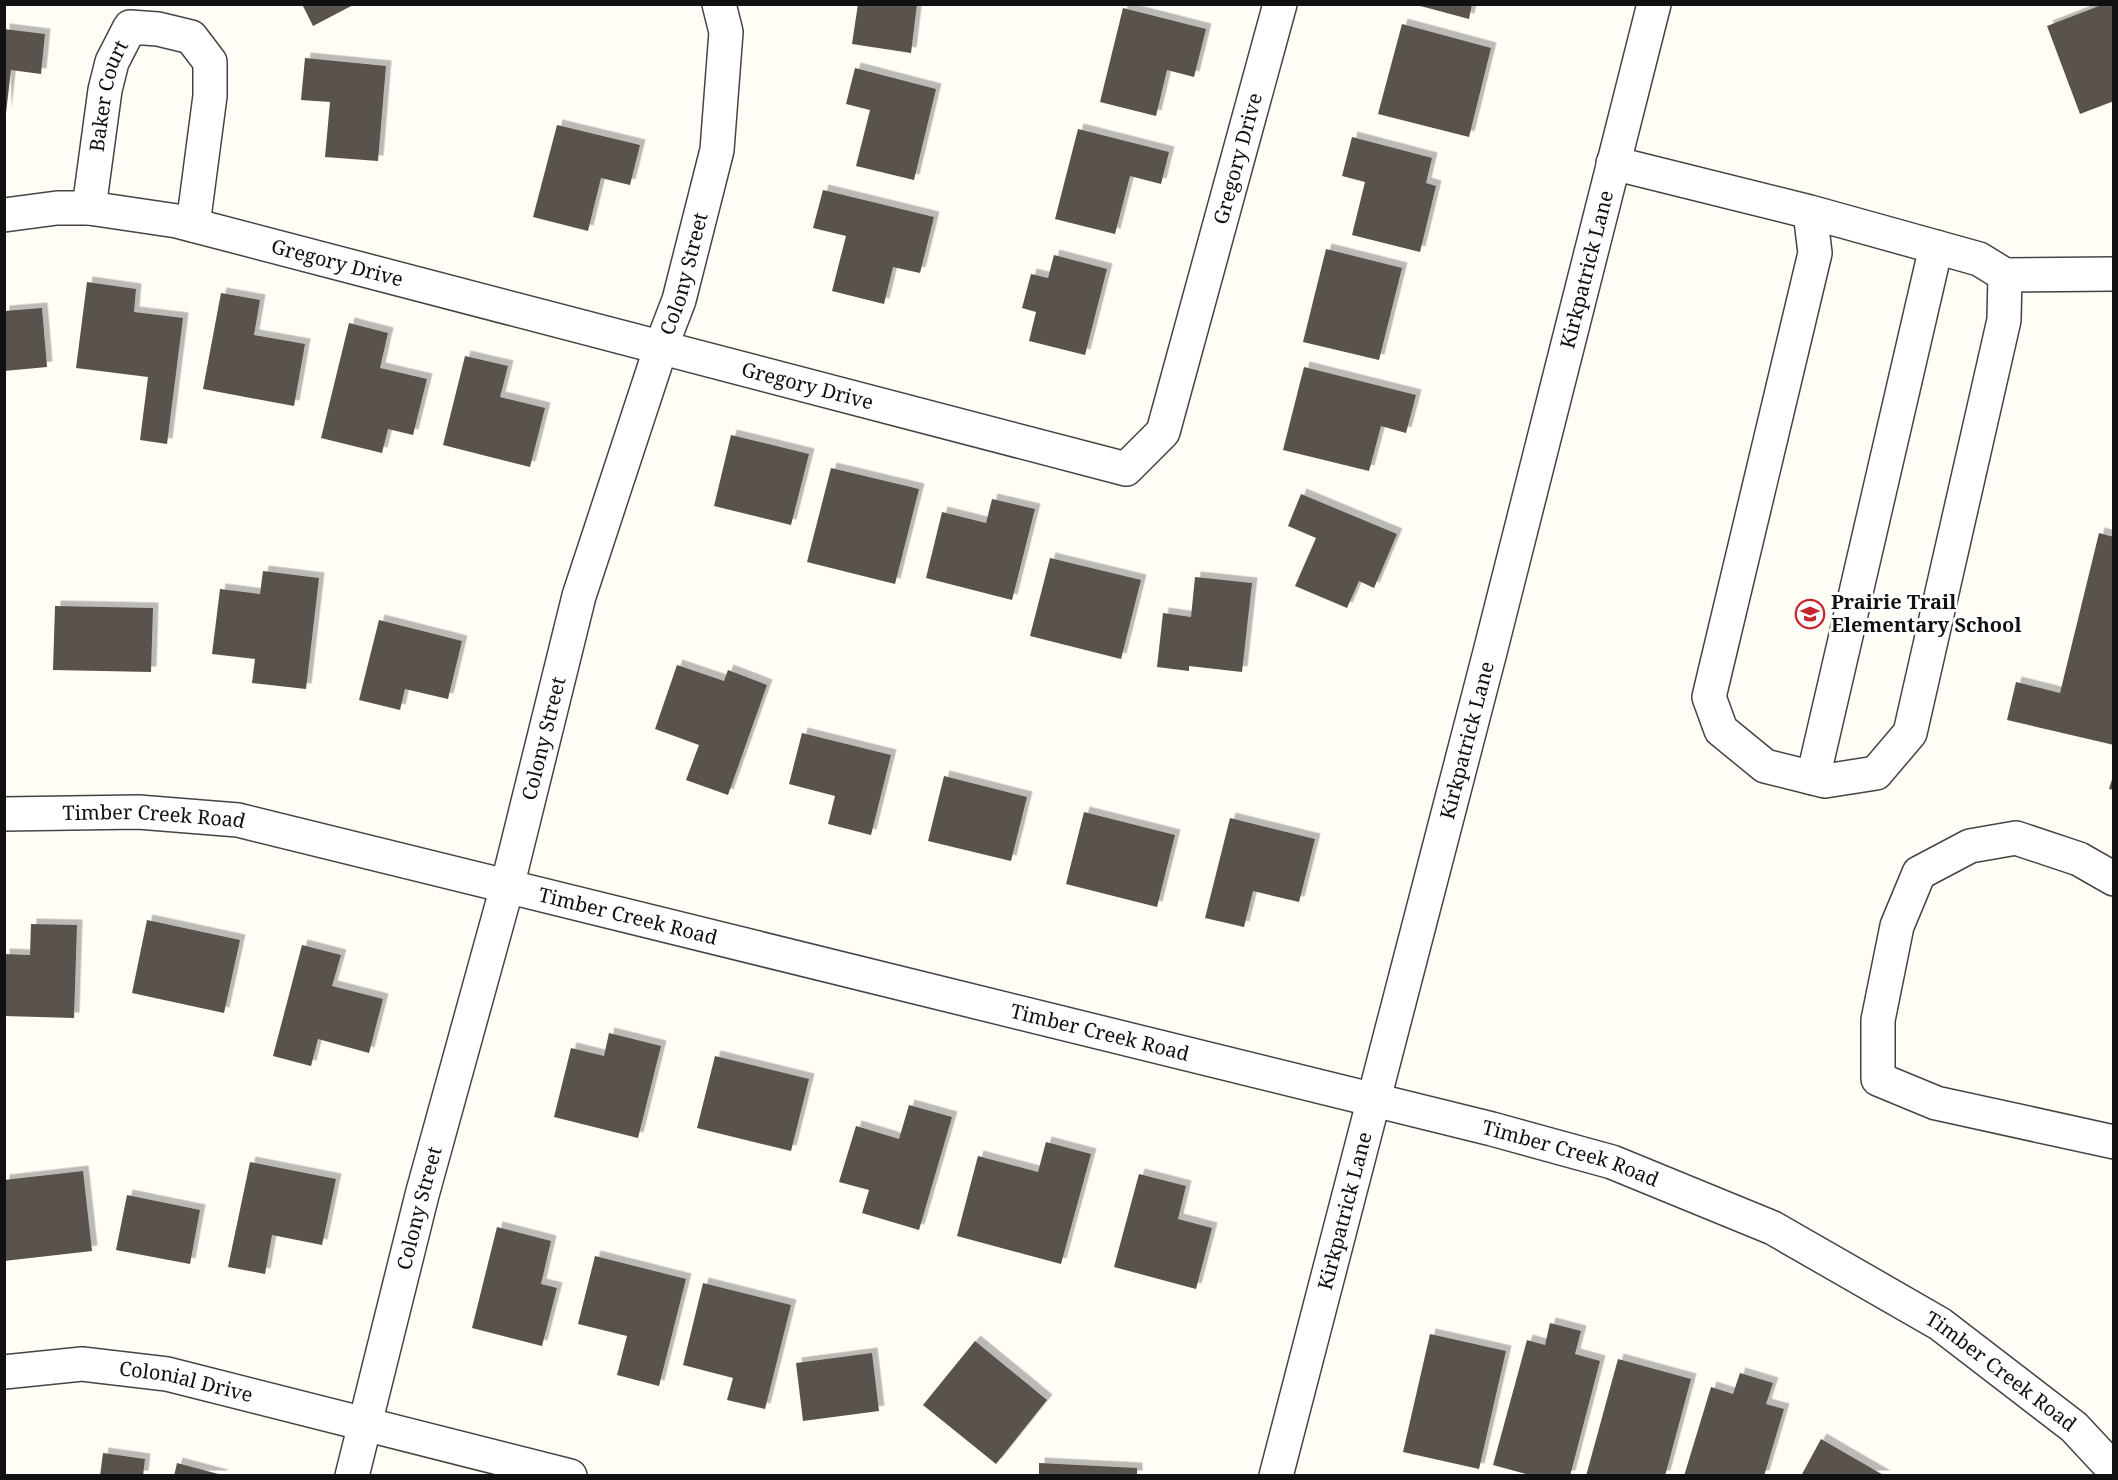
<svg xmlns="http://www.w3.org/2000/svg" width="2118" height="1480" viewBox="0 0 2118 1480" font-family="'Noto Serif',serif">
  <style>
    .building { fill: #5a524d; filter: url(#shadow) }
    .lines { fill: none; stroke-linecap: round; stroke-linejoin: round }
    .minor-casing { stroke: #444; stroke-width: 36 }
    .minor { stroke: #fff; stroke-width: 33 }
    .labels { text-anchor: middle; stroke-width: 6; stroke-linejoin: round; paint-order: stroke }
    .street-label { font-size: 20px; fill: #111; stroke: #fff }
    .poi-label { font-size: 20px; font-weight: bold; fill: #111; stroke: #fff; text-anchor: start }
  </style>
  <defs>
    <filter id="shadow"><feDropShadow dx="5.5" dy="-5.5" stdDeviation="0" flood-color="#0004"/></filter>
  </defs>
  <rect width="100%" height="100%" fill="#fffdf5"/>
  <path class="building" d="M302,4h53l-42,22z
    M858,4h59l-6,49 -59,-9z
    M1413,4h59l-3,15z
    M2104,4h10v97l-34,13 -33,-88z
    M1123,8l83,21 -12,48 -27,-7 -11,46 -56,-14z
    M1402,24l89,24 -22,89 -91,-23z
    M4,29l41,5 -4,40 -30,-4 -5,43z
    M305,58l81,8 -8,95 -53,-4 5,-55 -29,-2z
    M855,68l81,21 -22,91 -58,-14 14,-56 -24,-6z
    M557,125l83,20 -10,40 -29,-7 -13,53 -55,-14z
    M1078,129l91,23 -8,32 -31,-8 -15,58 -60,-15z
    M1352,137l80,21 -6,25 10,3 -16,66 -68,-17 13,-53 -23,-6z
    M823,190l111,27 -14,56 -27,-6 -9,37 -52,-13 14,-55 -33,-8z
    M1326,249l76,19 -23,92 -76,-18z
    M1054,255l53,14 -22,86 -56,-14 7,-29 -14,-4 9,-34 17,4z
    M87,282l49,7 -2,23 49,6 -16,126 -27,-4 8,-63 -72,-9z
    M221,293l39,7 -6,35 51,9 -11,62 -91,-17z
    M42,308l5,59 -43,4v-60z
    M349,323l39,10 -8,35 47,11 -14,56 -25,-6 -6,24 -61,-15z
    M465,356l43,10 -8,31 45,11 -15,59 -87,-22z
    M1304,367l112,28 -10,38 -25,-7 -12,45 -86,-21z
    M731,435l78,19 -18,71 -77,-19z
    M831,468l88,21 -24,95 -88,-22z
    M1301,494l96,40 -23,54 -15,-7 -12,27 -52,-22 21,-48 -28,-12z
    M992,499l43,10 -23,91 -86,-22 16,-66 44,11z
    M2099,533l15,4v208l-107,-25 9,-38 44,11z
    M1050,558l91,22 -20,79 -91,-23z
    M263,571l56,7 -13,111 -54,-6 3,-24 -43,-5 8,-65 40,5z
    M1195,577l57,6 -10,89 -53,-6v5l-32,-4 6,-54 28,4z
    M55,606l98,2 -2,64 -98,-2z
    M379,620l83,21 -14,58 -43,-10 -5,21 -41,-10z
    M677,665l47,16 4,-11 39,15 -39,110 -42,-15 13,-35 -44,-16z
    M802,733l89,22 -20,80 -43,-11 7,-28 -46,-12z
    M944,776l83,21 -16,64 -83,-20z
    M2113,776h1v14l-5,-1z
    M1084,812l91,23 -18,72 -91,-23z
    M1230,818l85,21 -16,63 -46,-11 -9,36 -39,-9z
    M147,920l93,20 -16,73 -92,-20z
    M31,924l46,1 -3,93 -70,-2v-62l26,1z
    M302,945l39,10 -9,31 51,13 -14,54 -51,-14 -7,27 -38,-10z
    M609,1033l52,13 -23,92 -84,-21 17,-69 33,8z
    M715,1056l94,23 -18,72 -94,-23z
    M909,1105l43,12 -33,113 -57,-17 7,-23 -30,-8 17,-56 43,13z
    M1046,1142l45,12 -30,110 -104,-28 21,-80 60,16z
    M250,1162l86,17 -14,66 -50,-10 -7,39 -37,-7z
    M83,1171l9,80 -88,10v-81z
    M1139,1174l47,12 -8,33 34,9 -16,61 -82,-22z
    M127,1195l73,15 -10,54 -74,-14z
    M497,1227l54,14 -10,43 16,4 -15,58 -70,-18z
    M595,1256l91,23 -27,107 -42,-11 10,-39 -49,-12z
    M703,1283l88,22 -26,104 -38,-9 6,-22 -50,-13z
    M1550,1323l31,8 -6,23 25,7 -30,115h-37l-40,-11 34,-125 18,5z
    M1430,1334l76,17 -27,118 -76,-17z
    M975,1341l72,59 -51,64 -73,-59z
    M872,1353l7,58 -76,10 -7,-58z
    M1618,1359l73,20 -26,97h-79z
    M1740,1373l33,10 -7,21 18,5 -20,67h-80l27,-89 22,7z
    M1821,1439l64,37h-84z
    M103,1453l42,6 -2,17h-43z
    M177,1463l45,12v1h-48z
    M1039,1463l98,5v8h-98z"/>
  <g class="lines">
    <g class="minor-casing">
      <g id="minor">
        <path d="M1613,163l197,49 169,47 26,16 -1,45 -94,413 -34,40 -51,8 -60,-15 -44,-36 -12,-33 106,-444 -5,-41"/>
        <path id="s1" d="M89,208l16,-118 7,-28 18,-35 28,2 33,8 19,25v34l-17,129"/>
        <path id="s2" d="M4,215l53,-7h32l88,13 949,248 37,-37 117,-428"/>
        <path d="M2005,275l109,-1"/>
        <path d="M1813,778l123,-531"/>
        <path id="s3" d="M4,814l134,-2 100,8 1254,309 120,33 161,66 167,96 134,103 40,43"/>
        <path d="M2114,879l-35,-20 -63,-21 -46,8 -51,27 -22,53 -19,94v59l58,24 178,39"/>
        <path id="s4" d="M4,1372l78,-8 85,10 403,102"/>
        <path id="s5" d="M352,1476l70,-281 85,-308 72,-291 82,-249 18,-47 38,-150 9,-118 -7,-28"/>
        <path id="s6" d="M1276,1476l214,-824 164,-648"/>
      </g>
    </g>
    <use href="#minor" class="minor"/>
  </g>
  <defs>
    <g id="school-ring" transform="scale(1.5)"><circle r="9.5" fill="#fff" stroke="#c4262e" stroke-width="1.5"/><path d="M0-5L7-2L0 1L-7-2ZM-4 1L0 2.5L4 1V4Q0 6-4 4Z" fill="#c4262e"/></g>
  </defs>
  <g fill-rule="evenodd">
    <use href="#school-ring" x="1810" y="614"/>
  </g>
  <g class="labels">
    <g class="street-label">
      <text dy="7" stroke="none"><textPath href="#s1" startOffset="114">Baker Court</textPath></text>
      <text dy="7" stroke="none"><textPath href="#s2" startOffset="1491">Gregory Drive</textPath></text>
      <text dy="7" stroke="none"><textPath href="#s2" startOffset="340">Gregory Drive</textPath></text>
      <text dy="7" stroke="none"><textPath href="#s6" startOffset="1246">Kirkpatrick Lane</textPath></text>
      <text dy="7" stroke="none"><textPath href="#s5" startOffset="1248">Colony Street</textPath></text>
      <text dy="7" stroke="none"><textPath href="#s2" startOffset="826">Gregory Drive</textPath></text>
      <text dy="7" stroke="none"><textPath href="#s5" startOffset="762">Colony Street</textPath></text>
      <text dy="7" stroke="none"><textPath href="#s6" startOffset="760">Kirkpatrick Lane</textPath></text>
      <text dy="7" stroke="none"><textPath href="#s3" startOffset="150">Timber Creek Road</textPath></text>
      <text dy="7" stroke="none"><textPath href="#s3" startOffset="636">Timber Creek Road</textPath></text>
      <text dy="7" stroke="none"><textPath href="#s3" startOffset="1122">Timber Creek Road</textPath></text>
      <text dy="7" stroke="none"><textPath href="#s3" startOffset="1608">Timber Creek Road</textPath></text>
      <text dy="7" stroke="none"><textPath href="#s5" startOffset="276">Colony Street</textPath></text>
      <text dy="7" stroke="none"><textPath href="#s6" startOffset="274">Kirkpatrick Lane</textPath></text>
      <text dy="7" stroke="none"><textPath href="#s3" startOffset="2094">Timber Creek Road</textPath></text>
      <text dy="7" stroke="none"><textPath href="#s4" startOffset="184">Colonial Drive</textPath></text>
    </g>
    <g class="poi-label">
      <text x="1831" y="609">Prairie Trail<tspan x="1831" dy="23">Elementary School</tspan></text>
    </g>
  </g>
  <rect width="2118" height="1480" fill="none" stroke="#111111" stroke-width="12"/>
</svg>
